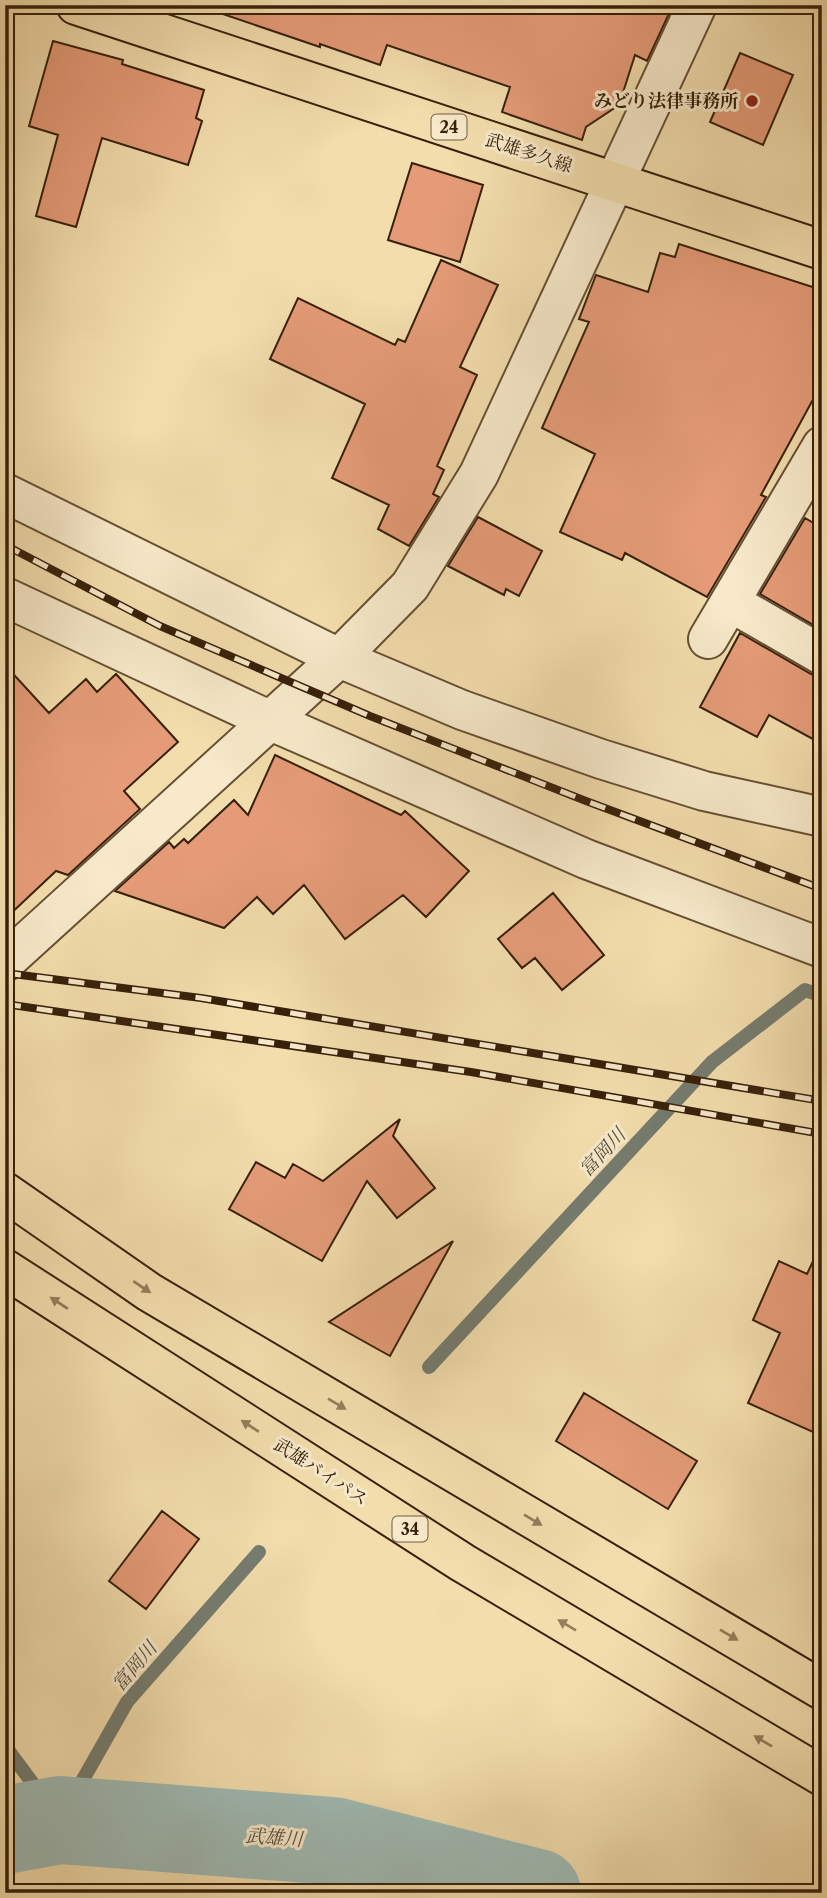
<svg xmlns="http://www.w3.org/2000/svg" width="827" height="1898" viewBox="0 0 827 1898" font-family="'Libre Caslon Text','Noto Serif JP',serif">
  <style>
    .lines { fill: none; stroke-linecap: round; stroke-linejoin: round }
    .stream { stroke: #757c70; stroke-width: 14 }
    .river { stroke: #9fbab4; stroke-width: 88 }
    .building { fill: #e59b78; stroke: #37200a; stroke-width: 2 }
    .minor-casing { stroke: #664f33; stroke-width: 42 }
    .major-casing { stroke: #37200a; stroke-width: 42 }
    .highway-casing { stroke: #37200a; stroke-width: 42 }
    .minor { stroke: #f7e9ca; stroke-width: 38 }
    .major { stroke: #f3ddad; stroke-width: 38 }
    .highway { stroke: #f3ddad; stroke-width: 38 }
    .rail-casing { stroke: #37200a; stroke-width: 8 }
    .rail { stroke: #f7e9ca; stroke-width: 5; stroke-dasharray: 16; stroke-linecap: butt }
    .oneway { fill: #957e5c }
    .poi-dot { fill: #8f2418; stroke: #f7e9ca; stroke-width: 2.5 }
    .labels { text-anchor: middle; stroke-width: 6; stroke-linejoin: round; paint-order: stroke }
    .shield { fill: #f7e9ca; stroke: #715c44; stroke-width: 2 }
    .shield-label { font-size: 16px; font-weight: bold; fill: #37200a }
    .poi-label { font-size: 18px; font-weight: bold; fill: #37200a; stroke: #f7e9ca; text-anchor: end }
    .street-label { font-size: 18px; fill: #37200a; stroke: #f7e9ca }
    .water-label { font-size: 19px; font-style: italic; fill: #564e3d; stroke: #f7e9ca }
  </style>
  <rect width="100%" height="100%" fill="#f3ddad"/>
  <filter id="stains"><feTurbulence type="fractalNoise" baseFrequency=".00286" numOctaves="4"/><feColorMatrix values="0 0 0 0 .2 0 0 0 0 .09 0 0 0 0 .02 0 0 0 .5 -.17"/></filter>
  <radialGradient id="worn" r=".72"><stop offset=".6" stop-color="#630" stop-opacity="0"/><stop offset="1" stop-color="#630" stop-opacity=".3"/></radialGradient>
  <g class="lines">
    <path class="stream" d="M429,1367l283,-305 93,-72 17,6
      M5,1746l55,74 67,-118 132,-150"/>
    <path class="river" d="M5,1830l55,-10 273,21 204,52"/>
  </g>
  <path class="building" d="M218,5h455l-26,56 -12,-6 -16,50 -33,22 -4,13 -80,-28 8,-25 -123,-42 -7,20 -60,-21v3l-103,-35z
    M53,41l70,19 -1,4 82,26 -8,28 6,3 -14,44 -86,-27 -26,89 -40,-11 22,-81 -29,-9z
    M740,53l53,22 -30,70 -53,-23z
    M412,163l71,22 -23,77 -72,-22z
    M679,244l143,46v93l-61,112 5,2 -59,100 -82,-44 -3,7 -62,-28 35,-78 -53,-26 47,-106 -10,-3 17,-44 52,17 12,-39 15,4z
    M441,260l57,25 -38,82 17,8 -40,91 7,4 -11,24 6,3 -30,49 -31,-17 11,-24 -57,-27 33,-74 -95,-45 28,-61 97,47 3,-6 7,3z
    M478,517l64,34 -23,45 -13,-7 -2,6 -56,-29z
    M805,518l17,10v102l-62,-36z
    M740,633l71,41 11,3v67l-53,-29 -12,22 -57,-30z
    M5,665l44,48 37,-34 11,13 19,-18 62,68 -54,49 16,18 -72,66 -12,-4 -51,48z
    M275,755l126,60 4,-4 64,60 -43,46 -23,-22 -58,44 -41,-54 -31,29 -16,-17 -33,31 -109,-37 54,-49 5,6 10,-9 4,4 46,-43 14,15z
    M553,893l51,62 -42,35 -27,-32 -13,10 -24,-29z
    M400,1119l-7,17 42,52 -38,30 -30,-37 -45,80 -93,-52 27,-47 29,16 8,-14 30,17z
    M453,1241l-63,115 -61,-34z
    M822,1242v194l-74,-33 32,-70 -27,-13 26,-59 28,13z
    M584,1393l113,68 -29,48 -112,-68z
    M162,1511l37,28 -53,70 -37,-28z"/>
  <g class="lines">
    <g class="minor-casing">
      <path id="minor" d="M5,493l334,165 123,52 139,49 103,32 118,26
        M5,597l266,124 315,138 236,89
        M730,602l92,53
        M708,639l114,-193
        M5,962l334,-304 71,-72 69,-112 218,-469"/>
    </g>
    <g class="major-casing">
      <path id="major" d="M76,5l746,245"/>
    </g>
    <g class="highway-casing">
      <path id="highway" d="M5,1192l144,100 673,398
        M5,1269l458,294 359,213"/>
    </g>
    <use href="#minor" class="minor"/>
    <use href="#major" class="major"/>
    <use href="#highway" class="highway"/>
    <g class="rail-casing">
      <path id="rail" d="M5,545l155,81 210,90 216,85 236,88
        M5,973l196,25 621,103
        M5,1004l466,68 351,62"/>
    </g>
    <use href="#rail" class="rail"/>
  </g>
  <defs><path id="oneway-solid" d="M-6-.8H1V-3.2L6.5 0L1 3.2V.8H-6Z" transform="scale(1.75)"/></defs>
  <g class="oneway">
    <use href="#oneway-solid" transform="translate(142 1287) rotate(34)"/>
    <use href="#oneway-solid" transform="translate(59 1303) rotate(-147)"/>
    <use href="#oneway-solid" transform="translate(337 1404) rotate(31)"/>
    <use href="#oneway-solid" transform="translate(250 1426) rotate(-147)"/>
    <use href="#oneway-solid" transform="translate(533 1520) rotate(31)"/>
    <use href="#oneway-solid" transform="translate(567 1625) rotate(-149)"/>
    <use href="#oneway-solid" transform="translate(729 1635) rotate(31)"/>
    <use href="#oneway-solid" transform="translate(763 1741) rotate(-149)"/>
  </g>
  <circle class="poi-dot" cx="752" cy="101" r="7"/>
  <g class="labels">
    <g class="shield">
      <rect x="431.5" y="114.5" width="35" height="25" rx="5"/>
      <rect x="392.5" y="1516.5" width="35" height="25" rx="5"/>
    </g>
    <g class="shield-label">
      <text x="449" y="133">24</text>
      <text x="410" y="1535">34</text>
    </g>
    <g class="poi-label">
      <text x="738" y="107">みどり法律事務所</text>
    </g>
    <g class="street-label">
      <text transform="translate(529 153) rotate(18)" y="6">武雄多久線</text>
      <text transform="translate(321 1472) rotate(33)" y="6">武雄バイパス</text>
    </g>
    <g class="water-label">
      <text transform="translate(602 1152) rotate(-47)" y="7">富岡川</text>
      <text transform="translate(134 1666) rotate(-50)" y="7">富岡川</text>
      <text transform="translate(274 1837) rotate(4)" y="7">武雄川</text>
    </g>
  </g>
  <rect width="827" height="1898" fill="none" stroke="#f3ddad" stroke-width="28"/>
  <rect x="7" y="7" width="813" height="1884" fill="none" stroke="#37200a" stroke-width="3.5"/>
  <rect x="14" y="14" width="799" height="1870" fill="none" stroke="#37200a" stroke-width="2"/>
  <rect width="100%" height="100%" filter="url(#stains)"/>
  <rect width="100%" height="100%" fill="url(#worn)"/>
</svg>
